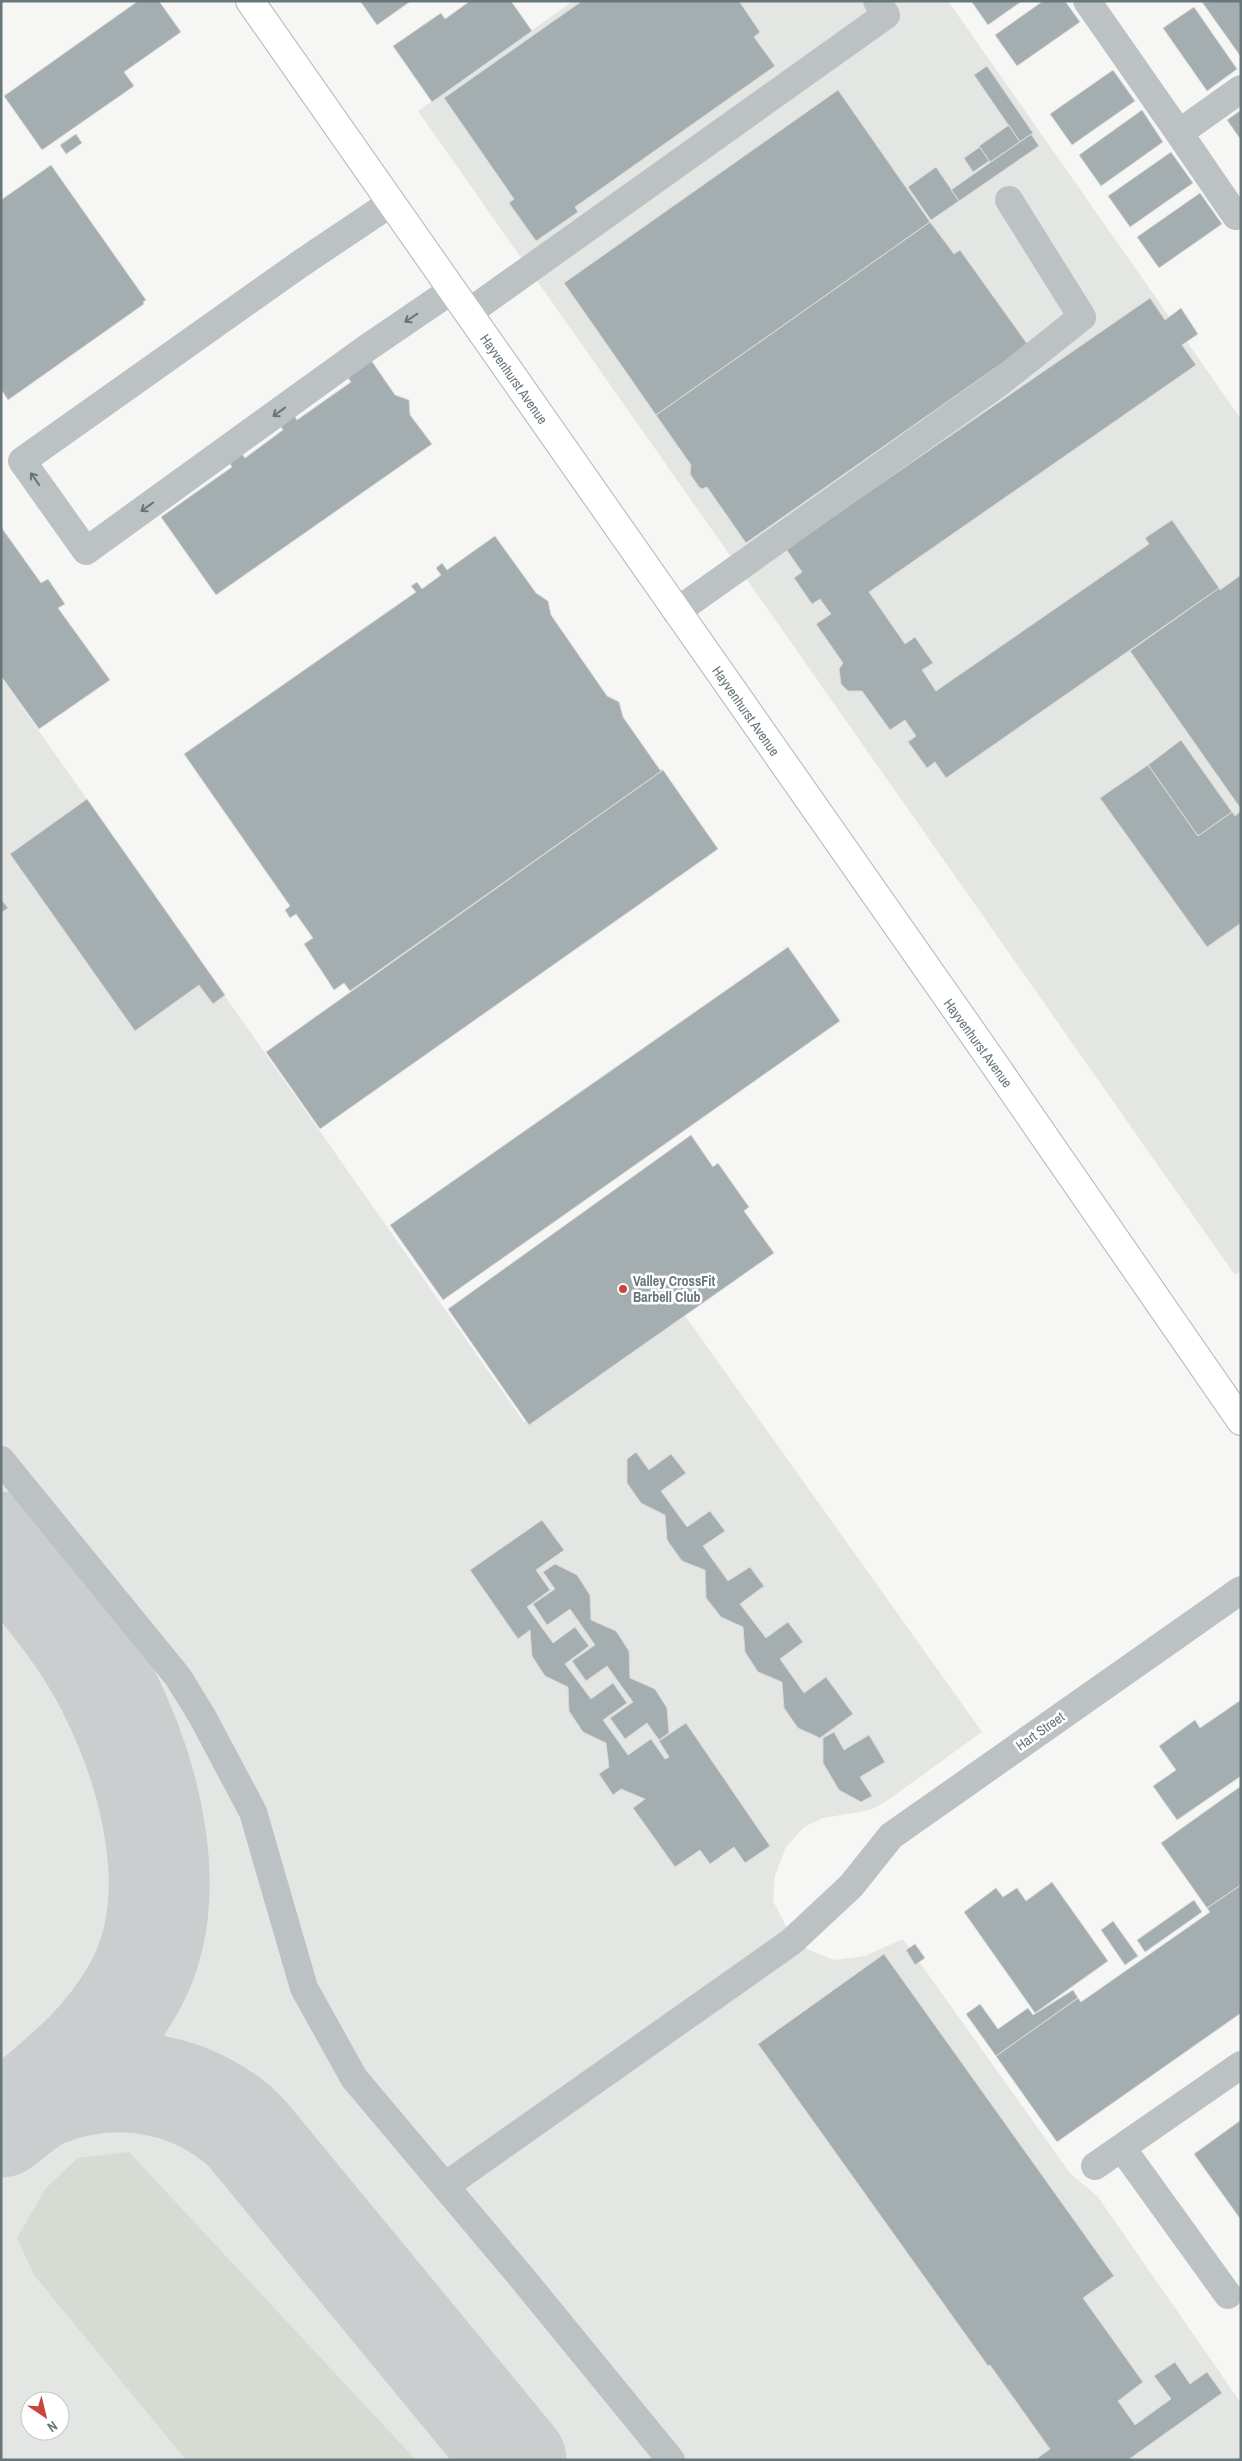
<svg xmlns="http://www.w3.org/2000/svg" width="1242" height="2461" viewBox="0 0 1242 2461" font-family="'Archivo Narrow',sans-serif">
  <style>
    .built { fill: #e4e6e4; fill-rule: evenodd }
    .green { fill: #d7dbd4 }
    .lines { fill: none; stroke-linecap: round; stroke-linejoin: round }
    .taxiway { stroke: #cacece; stroke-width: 101 }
    .building { fill: #a4adb0; stroke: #d8d8d6 }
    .major-casing { stroke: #b0b5b7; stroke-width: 30 }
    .minor { stroke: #bcc1c3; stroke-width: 28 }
    .major { stroke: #fff; stroke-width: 28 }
    .oneway { stroke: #66767b }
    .poi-dot { fill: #cc443e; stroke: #fff; stroke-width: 2 }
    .labels { text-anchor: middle; stroke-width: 5; stroke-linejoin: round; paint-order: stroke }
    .street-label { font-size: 14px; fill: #66767b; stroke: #fff }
    .poi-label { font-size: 14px; font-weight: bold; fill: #66767b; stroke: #fff; text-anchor: start }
  </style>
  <rect width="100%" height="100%" fill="#f6f6f4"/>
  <path class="built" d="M573,1h375l293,418v852l-6,4 -817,-1164z
    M1,677l523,745 159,-109 299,419 -97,70 -15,8 -47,8 -19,9 -18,20 -11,28 -2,26 15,29 19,19 27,11 31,-4 38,-17 167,234 28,24 143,206v57h-1240zM30,2401h30v30h-30z"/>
  <path class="green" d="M129,2152l287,308h-230l-152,-185 -17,-37 29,-50 32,-30z"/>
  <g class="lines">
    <path class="taxiway" d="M1,1542c38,46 79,92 106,146 43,85 77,209 28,298 -29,53 -68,85 -114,123
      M1,2127c15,-11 31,-26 48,-32 63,-25 134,-14 187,28 9,7 16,17 23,25l257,312"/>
  </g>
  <path class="building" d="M138,1h21l22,31 -57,40 10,14 -92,64 -38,-54z
    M360,1h51l-34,24z
    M470,1h41l21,30 -100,71 -39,-56 48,-33 4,6z
    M582,1h157l21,31 -6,5 21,29 -200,141 3,5 -42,29 -27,-38 5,-4 -70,-101z
    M971,1h51l-34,24z
    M1043,1h22l15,21 -63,44 -22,-31z
    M1241,1v56l-39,-55z
    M1194,7l43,62 -30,22 -44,-63z
    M987,66l46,67 -13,9 -46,-67z
    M1113,70l22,31 -63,44 -22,-31z
    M838,90l92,132 -274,193 -92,-132z
    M1142,110l21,32 -62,44 -22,-31z
    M1241,110v30l-14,-20z
    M1009,125l11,17 -30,20 -11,-16z
    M76,134l6,9 -16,11 -6,-9z
    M1031,134l8,12 -80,55 -8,-11z
    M980,147l9,14 -16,11 -9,-14z
    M1171,152l22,31 -63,44 -22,-31z
    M51,165l95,135 -3,2 1,2 -136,96 -7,-11v-189z
    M936,167l23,34 -28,19 -23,-33z
    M1200,193l22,31 -63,44 -22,-31z
    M930,222l24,32 6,-4 68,95 -282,198 -39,-56 -5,2 -3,-2 -9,-13 1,-9 -35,-50z
    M1150,298l15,22 16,-12 17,26 -16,11 14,20 -327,227 36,52 10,-7 18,26 -11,7 14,21 213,-147 -4,-6 27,-18 47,68 -273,190 -11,-16 -8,6 -19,-26 8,-6 -11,-16 -15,10 -28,-39h-14l-7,-7 -2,-15 4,-6 -27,-39 15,-10 -11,-15 -8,5 -18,-26 8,-6 -16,-23z
    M371,360l24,35 14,5 1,15 22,29 -216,151 -55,-78 71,-50 -4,-7 12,-9 5,7 38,-28 -6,-9 14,-10 6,9 54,-38 -4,-6z
    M1,527l40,56 7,-4 17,25 -7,4 52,72 -71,49 -38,-53z
    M495,536l41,57 12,8 3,14 56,81 12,6 4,15 37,53h3l-313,221 -6,-8 -10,7 -30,-46 9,-6 -17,-24 -6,4 -5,-8 5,-4 -106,-152 232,-162 -5,-6 6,-4 5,7 19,-14 -5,-7 6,-5 5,7z
    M1241,575v234l-111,-158 89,-63 1,2z
    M1181,740l51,72 -34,24 -50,-71z
    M1148,765l50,71 34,-24 3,4 6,-5v112l-34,24 -107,-149z
    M663,770l55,79 -398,280 -54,-77z
    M87,799l138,196 -12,9 -14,-19 -64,46 -125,-177z
    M1,899l7,9 -7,5z
    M788,947l52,74 -397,279 -53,-75z
    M691,1135l22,32 5,-4 31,44 -5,4 30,42 -245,172 -81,-116z
    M636,1452l13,18 22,-16 15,19 -25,18 26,36 23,-16 15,20 -22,15 25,35 22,-14 14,19 -24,18 26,34 22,-16 15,20 -23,17 24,34 22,-16 27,37 -33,24 -22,-10 -14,-20 -2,-26 -24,-10 -13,-20 -2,-25 -22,-10 -15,-19 -1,-28 -23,-9 -15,-21 -2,-25 -24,-12 -14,-20v-24z
    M542,1520l22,30 -28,20 14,20 -23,17 26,36 22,-16 14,19 -24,18 26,35 22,-16 14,20 -24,17 25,35 23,-16 14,20 4,-2 -10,-16 27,-18 84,123 -25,17 -11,-16 -24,17 -10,-14 -25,17 -42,-59 12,-9 -24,-10 -8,6 -14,-21 10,-7 -3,-24 -23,-11 -14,-21 -1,-24 -23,-11 -13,-20 -2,-26 -12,9 -48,-69z
    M555,1564l22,11 13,20 1,25 25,11 13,20 1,27 25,11 12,19 2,25 -10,7 -12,-17 -22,16 -15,-21 23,-16 -26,-36 -21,15 -14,-20 23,-16 -25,-36 -23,16 -14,-21 22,-15 -12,-17z
    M1241,1700v76l-64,44 -24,-34 23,-16 -17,-24 36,-26 5,8z
    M834,1732l10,18 25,-15 16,27 -25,15 12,19 -11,6 -22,-12 -16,-27v-25z
    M1241,1786v99l-34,23 -46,-65z
    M1052,1882l56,79 -73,52 -71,-101 32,-24 7,9 14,-9 9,13z
    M1241,1885v128l-184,129 -61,-86 82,-58 3,4 129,-90 -3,-4z
    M1194,1900l8,12 -57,40 -8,-12z
    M1113,1921l25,35 -13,9 -24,-35z
    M915,1944l10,14 -10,7 -9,-15z
    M884,1954l230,322 -31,22 60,84 -25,19 17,24 36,-26 -17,-23 21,-14 15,22 17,-12 15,21 -94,67h-93l15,-11 -60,-84 -2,1 -230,-322z
    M1073,1990l5,8 -82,58 -30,-42 14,-10 18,25 30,-21 5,7z
    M1241,2120v100l-47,-66z"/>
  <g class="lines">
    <g class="major-casing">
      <path id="major" d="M250,1l740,1057 251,363"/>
    </g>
    <path class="minor" d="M1087,1l92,132
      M391,203l-91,61 -278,197 64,90 278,-201 88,-60
      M1236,216l-57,-83 62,-44
      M468,313l418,-298 -9,-14
      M676,612l324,-230 82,-65 -73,-117
      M1,1460l177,217 24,39 51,96 51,176 50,90 169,201 148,181
      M1122,2148l106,147
      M1095,2166l146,-101
      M445,2186l346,-244 60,-56 40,-50 350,-246"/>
    <use href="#major" class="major"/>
  </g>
  <defs><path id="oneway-shaft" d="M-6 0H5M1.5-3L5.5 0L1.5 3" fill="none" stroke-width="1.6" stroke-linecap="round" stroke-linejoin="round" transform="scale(1.25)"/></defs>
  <g class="oneway">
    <use href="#oneway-shaft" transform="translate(411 318) rotate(146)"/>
    <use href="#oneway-shaft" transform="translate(279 412) rotate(144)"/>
    <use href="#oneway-shaft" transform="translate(35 479) rotate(-125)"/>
    <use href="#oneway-shaft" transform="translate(147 507) rotate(144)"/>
  </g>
  <circle class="poi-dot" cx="623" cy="1289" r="5"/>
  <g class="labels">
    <g class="street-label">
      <text transform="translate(514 379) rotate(55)" y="5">Hayvenhurst Avenue</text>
      <text transform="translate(746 711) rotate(55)" y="5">Hayvenhurst Avenue</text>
      <text transform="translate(978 1043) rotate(54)" y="5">Hayvenhurst Avenue</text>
      <text transform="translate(1040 1731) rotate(-35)" y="5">Hart Street</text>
    </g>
    <g class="poi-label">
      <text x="633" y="1286">Valley CrossFit<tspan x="633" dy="16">Barbell Club</tspan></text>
    </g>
  </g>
  <rect width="1242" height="2461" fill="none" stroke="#66767b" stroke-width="5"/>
  <g transform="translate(45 2416) rotate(145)"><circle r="24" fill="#ffffff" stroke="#c2c8ca"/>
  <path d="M0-4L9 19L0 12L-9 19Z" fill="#cc443e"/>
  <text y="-8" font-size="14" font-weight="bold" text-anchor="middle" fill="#66767b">N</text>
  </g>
</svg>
